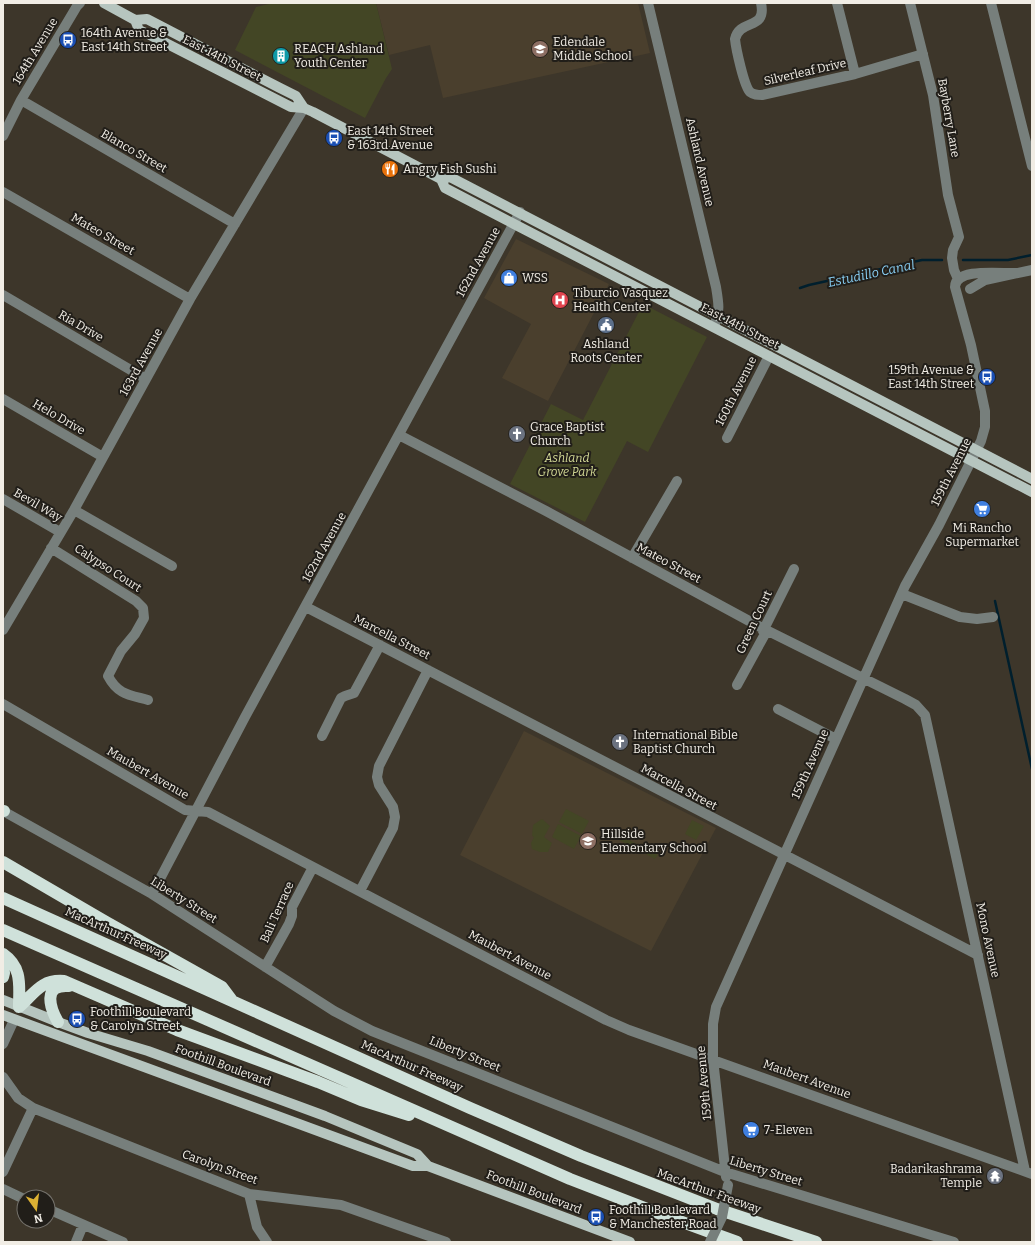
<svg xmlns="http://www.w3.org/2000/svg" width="1035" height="1245" viewBox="0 0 1035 1245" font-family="Bitter,serif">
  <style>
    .built { fill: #4a3f2d }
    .green { fill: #434625 }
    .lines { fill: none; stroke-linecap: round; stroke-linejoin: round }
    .stream { stroke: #001f2d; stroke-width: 2.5 }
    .minor { stroke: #777f7c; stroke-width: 10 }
    .major { stroke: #b6c5bf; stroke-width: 10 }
    .highway { stroke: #cfe1da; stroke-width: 12 }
    .minor-bridge { stroke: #777f7c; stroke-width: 10 }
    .labels { text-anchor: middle; stroke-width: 4; stroke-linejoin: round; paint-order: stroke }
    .poi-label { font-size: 12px; fill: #f1ede5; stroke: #211e19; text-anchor: start }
    .street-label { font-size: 12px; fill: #f1ede5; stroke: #211e19 }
    .park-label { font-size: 12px; font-style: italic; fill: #d1d794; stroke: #211e19 }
    .water-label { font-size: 13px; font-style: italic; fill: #88cef3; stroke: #211e19 }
  </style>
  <rect width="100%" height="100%" fill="#3d362a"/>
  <path class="built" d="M376,3h262l12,50 -207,45 -13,-53 -41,10z
    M516,239l93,45 -61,117 -46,-23 29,-54 -47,-26z
    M524,731l192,97 -65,123 -191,-96z"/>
  <path class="green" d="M273,3h103l16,66 -6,9 -21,40 -130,-68 21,-43z
    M643,304l64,33 -59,115 -21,-11 -42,81 -75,-38 41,-80 32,16z
    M566,809l23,12 -7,13 -23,-12z
    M542,819l8,7 -6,11 8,6 -4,9h-8l-8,-3 -1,-6 3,-6 -2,-1 1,-11z
    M692,820l12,6 -8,14 -11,-6z
    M558,824l23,12 -7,13 -22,-12z
    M610,830l48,25 -3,4 -47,-25z"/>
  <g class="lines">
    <path class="stream" d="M963,260h45l24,-5
      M800,288l9,-3 99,-22 14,-3h20
      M995,601l37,168"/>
    <path class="minor" d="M648,3l68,284c3,18 4,23 -2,40
      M761,3c6,28 -21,15 -26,36 1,10 9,47 15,53 4,3 7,3 12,3l93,-21 68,-20
      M837,3l18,71
      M910,3l23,92 15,100 11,42 -6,13 -1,8 2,12 4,9
      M991,3l41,163
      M21,100l214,124
      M3,136l18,-36 56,-94 3,-3
      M3,192l187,107
      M970,289l15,-9 47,-10
      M3,295l143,84
      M3,399l100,58
      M399,435l147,76 218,118 141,70 11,6 9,10 100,456
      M727,438l42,-82
      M3,499l57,33
      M74,510l98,56
      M51,548l85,53 7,7 1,10 -9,16 -14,17 -13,25c10,19 22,19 40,24
      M632,558l45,-77
      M902,594l58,23 17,2 16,-2
      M306,607l672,348
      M3,630l71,-120 116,-211 114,-191
      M737,685l28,-51 -2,-3 31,-62
      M3,704l182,106 23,2 398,208 23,10 403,144
      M778,709l58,30
      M322,736l19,-38 4,-2 9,-3 26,-48
      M3,811l149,83 182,117 38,20 353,141 229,70
      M360,891l33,-63 2,-11 -2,-10 -14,-22 -2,-8 2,-11 49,-96
      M152,894l93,-177 275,-505
      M265,967l24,-43 3,-8v-9l21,-40
      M3,1044l11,-24
      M3,1077l15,21 15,10 216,86 92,11 105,37
      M3,1172l30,-64
      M726,1177l-13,-118v-35l3,-17 189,-421 34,-61 42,-84 4,-14v-16l-14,-66 -16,-58c0,-20 48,-13 62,-14
      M3,1189l21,10
      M249,1194l8,33 10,15
      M48,1209l75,33
      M76,1242l7,-17"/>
    <path class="major" d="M104,3l31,17 12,-1 133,69 16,8 8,12
      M135,20l4,10 11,5 141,72 13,1 9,4 128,67 4,9 69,36 518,268
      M441,179l9,-2 582,302
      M3,1000l55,22 30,11 60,18 177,65 92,38 11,12
      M3,1015l410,151h15l202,76"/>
    <path class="highway" d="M3,811h1
      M3,862l103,60 116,65 9,12
      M3,898l467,210 111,48 136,53 99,33
      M3,930l567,249 93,36 74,27
      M3,954c20,14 16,32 16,53
      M3,965l1,8 -1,4
      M19,1007c15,-13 22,-28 45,-26l113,49 141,52 43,18 48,15
      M58,1022c-8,-14 -16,-38 11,-36"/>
    <path class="minor-bridge" d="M710,1242l12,-25 6,-32"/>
  </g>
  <defs>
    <g id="bus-disc" transform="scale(0.9)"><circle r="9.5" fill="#1a4fb4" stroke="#211e19"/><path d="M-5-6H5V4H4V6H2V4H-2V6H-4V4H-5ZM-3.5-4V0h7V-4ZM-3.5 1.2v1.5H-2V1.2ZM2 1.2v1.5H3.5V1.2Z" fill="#fff"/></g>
    <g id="school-disc" transform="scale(0.9)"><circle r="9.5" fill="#8d6e63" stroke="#211e19"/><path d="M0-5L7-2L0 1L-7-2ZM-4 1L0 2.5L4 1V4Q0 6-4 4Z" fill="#fff"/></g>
    <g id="building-disc" transform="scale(0.9)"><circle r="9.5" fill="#0f9aa8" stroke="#211e19"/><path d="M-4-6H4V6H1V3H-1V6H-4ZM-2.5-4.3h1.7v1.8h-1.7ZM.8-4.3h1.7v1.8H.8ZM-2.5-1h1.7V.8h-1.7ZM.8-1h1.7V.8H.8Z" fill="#fff"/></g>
    <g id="restaurant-disc" transform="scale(0.9)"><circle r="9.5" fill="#e8710a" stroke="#211e19"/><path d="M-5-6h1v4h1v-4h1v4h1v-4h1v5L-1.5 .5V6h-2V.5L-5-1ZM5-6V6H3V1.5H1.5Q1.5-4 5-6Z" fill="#fff"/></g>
    <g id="shop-disc" transform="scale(0.9)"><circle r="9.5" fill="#3f7fe0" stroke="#211e19"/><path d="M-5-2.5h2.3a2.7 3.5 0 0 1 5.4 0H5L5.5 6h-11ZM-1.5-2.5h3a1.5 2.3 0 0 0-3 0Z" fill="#fff"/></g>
    <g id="hospital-disc" transform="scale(0.9)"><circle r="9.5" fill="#e0444e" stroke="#211e19"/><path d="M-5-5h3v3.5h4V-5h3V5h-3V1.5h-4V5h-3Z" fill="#fff"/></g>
    <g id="civic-disc" transform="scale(0.9)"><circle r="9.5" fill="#5c6f8a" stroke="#211e19"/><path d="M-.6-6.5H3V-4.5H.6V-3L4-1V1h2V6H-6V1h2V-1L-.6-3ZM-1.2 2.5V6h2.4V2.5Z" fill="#fff"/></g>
    <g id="church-disc" transform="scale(0.9)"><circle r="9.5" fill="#6b7280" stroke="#211e19"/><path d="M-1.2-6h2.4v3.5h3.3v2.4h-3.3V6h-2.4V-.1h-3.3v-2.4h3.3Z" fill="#fff"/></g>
    <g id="supermarket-disc" transform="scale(0.9)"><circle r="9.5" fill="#3f7fe0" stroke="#211e19"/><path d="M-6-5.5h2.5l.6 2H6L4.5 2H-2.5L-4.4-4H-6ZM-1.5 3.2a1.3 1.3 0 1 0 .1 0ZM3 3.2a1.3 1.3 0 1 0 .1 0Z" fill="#fff"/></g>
    <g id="temple-disc" transform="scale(0.9)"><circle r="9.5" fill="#6b7280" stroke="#211e19"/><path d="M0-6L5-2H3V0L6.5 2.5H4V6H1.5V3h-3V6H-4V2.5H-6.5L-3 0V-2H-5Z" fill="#fff"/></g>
  </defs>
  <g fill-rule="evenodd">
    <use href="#bus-disc" x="68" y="40"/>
    <use href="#school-disc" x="540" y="49"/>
    <use href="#building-disc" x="281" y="56"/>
    <use href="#bus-disc" x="334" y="138"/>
    <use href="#restaurant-disc" x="390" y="169"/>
    <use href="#shop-disc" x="509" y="278"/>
    <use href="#hospital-disc" x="560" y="300"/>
    <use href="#civic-disc" x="606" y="325"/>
    <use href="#bus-disc" x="987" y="377"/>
    <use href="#church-disc" x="517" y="434"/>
    <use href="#supermarket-disc" x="982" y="509"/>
    <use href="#church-disc" x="620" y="742"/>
    <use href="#school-disc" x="588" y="841"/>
    <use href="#bus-disc" x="77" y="1019"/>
    <use href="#supermarket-disc" x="751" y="1130"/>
    <use href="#temple-disc" x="995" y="1176"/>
    <use href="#bus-disc" x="596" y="1217"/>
  </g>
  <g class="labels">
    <g class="poi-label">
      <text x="81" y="37">164th Avenue &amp;<tspan x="81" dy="14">East 14th Street</tspan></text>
      <text x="553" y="46">Edendale<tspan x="553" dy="14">Middle School</tspan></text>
      <text x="294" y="53">REACH Ashland<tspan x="294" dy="14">Youth Center</tspan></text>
      <text x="347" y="135">East 14th Street<tspan x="347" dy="14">&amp; 163rd Avenue</tspan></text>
      <text x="403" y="173">Angry Fish Sushi</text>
      <text x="522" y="282">WSS</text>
      <text x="573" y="297">Tiburcio Vasquez<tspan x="573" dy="14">Health Center</tspan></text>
      <text x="606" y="348" text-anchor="middle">Ashland<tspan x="606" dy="14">Roots Center</tspan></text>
      <text x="974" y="374" text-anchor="end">159th Avenue &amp;<tspan x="974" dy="14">East 14th Street</tspan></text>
      <text x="530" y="431">Grace Baptist<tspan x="530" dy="14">Church</tspan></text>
      <text x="982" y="532" text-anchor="middle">Mi Rancho<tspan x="982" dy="14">Supermarket</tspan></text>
      <text x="633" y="739">International Bible<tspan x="633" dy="14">Baptist Church</tspan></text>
      <text x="601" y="838">Hillside<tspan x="601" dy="14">Elementary School</tspan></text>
      <text x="90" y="1016">Foothill Boulevard<tspan x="90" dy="14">&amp; Carolyn Street</tspan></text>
      <text x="764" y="1134">7-Eleven</text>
      <text x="982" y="1173" text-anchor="end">Badarikashrama<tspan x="982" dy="14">Temple</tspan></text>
      <text x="609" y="1214">Foothill Boulevard<tspan x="609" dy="14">&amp; Manchester Road</tspan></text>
    </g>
    <g class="street-label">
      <text transform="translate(35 51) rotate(-59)" y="4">164th Avenue</text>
      <text transform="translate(222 58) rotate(27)" y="4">East 14th Street</text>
      <text transform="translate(805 72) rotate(-13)" y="4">Silverleaf Drive</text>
      <text transform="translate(949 118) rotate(80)" y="4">Bayberry Lane</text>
      <text transform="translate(134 151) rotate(30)" y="4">Blanco Street</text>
      <text transform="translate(700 162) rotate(77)" y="4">Ashland Avenue</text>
      <text transform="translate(103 234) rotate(30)" y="4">Mateo Street</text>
      <text transform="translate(478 262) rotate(-61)" y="4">162nd Avenue</text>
      <text transform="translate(81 326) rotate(30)" y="4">Ria Drive</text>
      <text transform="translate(740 326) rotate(27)" y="4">East 14th Street</text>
      <text transform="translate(141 362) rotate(-61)" y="4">163rd Avenue</text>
      <text transform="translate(736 391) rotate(-63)" y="4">160th Avenue</text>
      <text transform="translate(59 417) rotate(30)" y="4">Helo Drive</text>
      <text transform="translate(951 472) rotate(-63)" y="4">159th Avenue</text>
      <text transform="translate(38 505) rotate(30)" y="4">Bevil Way</text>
      <text transform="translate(324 547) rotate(-61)" y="4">162nd Avenue</text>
      <text transform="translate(669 563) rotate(28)" y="4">Mateo Street</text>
      <text transform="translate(108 568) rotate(33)" y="4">Calypso Court</text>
      <text transform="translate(754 622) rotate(-65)" y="4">Green Court</text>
      <text transform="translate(392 637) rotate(27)" y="4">Marcella Street</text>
      <text transform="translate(810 764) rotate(-66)" y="4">159th Avenue</text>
      <text transform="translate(148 773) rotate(30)" y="4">Maubert Avenue</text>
      <text transform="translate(679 787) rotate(28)" y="4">Marcella Street</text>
      <text transform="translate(184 900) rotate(32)" y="4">Liberty Street</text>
      <text transform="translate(277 912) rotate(-66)" y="4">Bali Terrace</text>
      <text transform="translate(116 933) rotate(24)" y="4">MacArthur Freeway</text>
      <text transform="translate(988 940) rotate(78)" y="4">Mono Avenue</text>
      <text transform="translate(510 955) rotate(28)" y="4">Maubert Avenue</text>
      <text transform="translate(465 1054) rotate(22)" y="4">Liberty Street</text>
      <text transform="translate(223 1065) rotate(20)" y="4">Foothill Boulevard</text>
      <text transform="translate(412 1066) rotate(24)" y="4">MacArthur Freeway</text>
      <text transform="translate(807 1079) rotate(20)" y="4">Maubert Avenue</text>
      <text transform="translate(704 1083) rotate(-95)" y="4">159th Avenue</text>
      <text transform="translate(220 1167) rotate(20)" y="4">Carolyn Street</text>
      <text transform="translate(766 1171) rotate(17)" y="4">Liberty Street</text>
      <text transform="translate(709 1191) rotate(20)" y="4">MacArthur Freeway</text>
      <text transform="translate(534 1192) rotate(21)" y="4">Foothill Boulevard</text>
    </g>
    <g class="park-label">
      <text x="567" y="462">Ashland<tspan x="567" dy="14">Grove Park</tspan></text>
    </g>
    <g class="water-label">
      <text transform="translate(871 273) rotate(-12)" y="5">Estudillo Canal</text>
    </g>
  </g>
  <rect width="1035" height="1245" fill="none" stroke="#f1ede5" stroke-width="8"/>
  <g transform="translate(36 1209) rotate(166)"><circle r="19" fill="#211e19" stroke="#74716b"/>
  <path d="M0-3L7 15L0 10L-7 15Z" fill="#ddb133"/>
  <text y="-6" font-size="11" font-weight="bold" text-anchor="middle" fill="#f1ede5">N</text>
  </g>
</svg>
